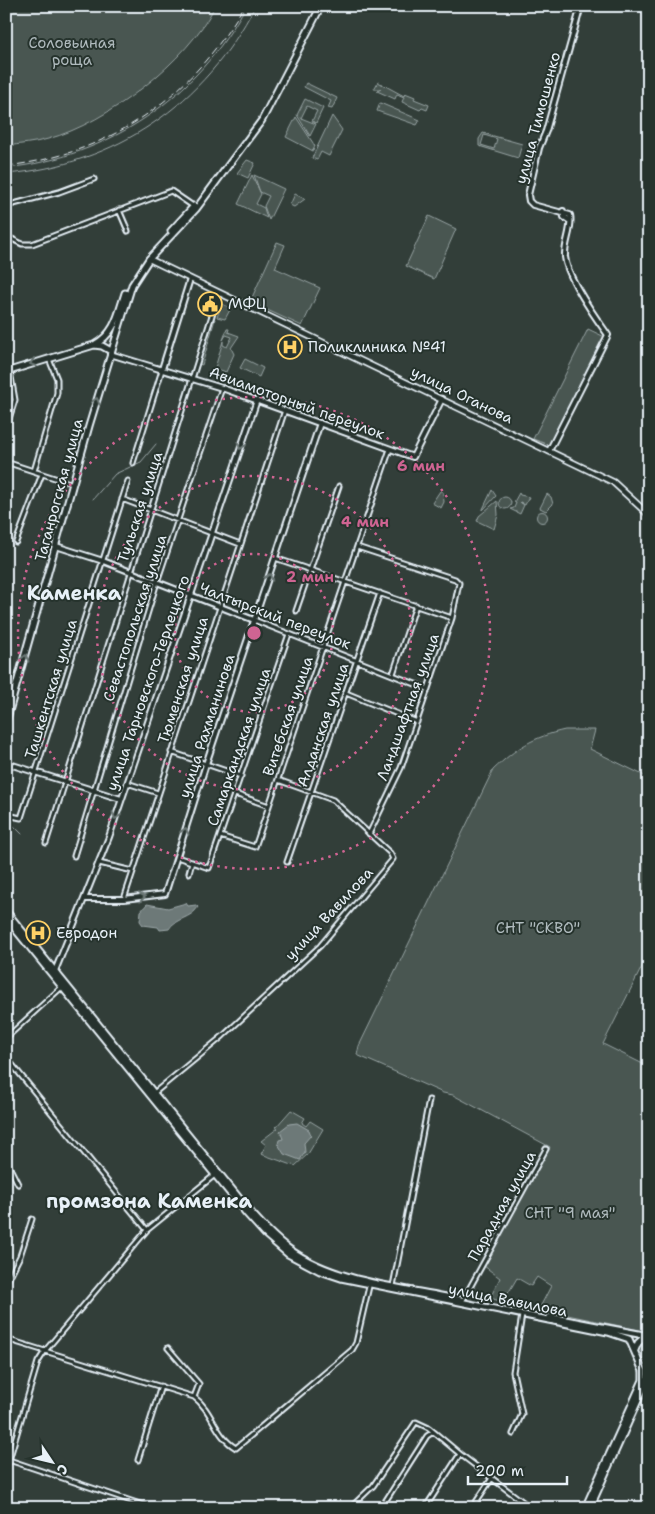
<svg xmlns="http://www.w3.org/2000/svg" width="655" height="1514" viewBox="0 0 655 1514" font-family="'Shantell Sans',sans-serif">
  <style>
    .green { fill: #495651; stroke: #98a4a4; fill-rule: evenodd }
    .water { fill: #6d7978; stroke: #9ea9ab }
    .lines { fill: none; stroke-linecap: round; stroke-linejoin: round }
    .stream { stroke: #9ea9ab; stroke-width: 1 }
    .minor-casing { stroke: #e8f1f8; stroke-width: 7 }
    .tertiary-casing { stroke: #e8f1f8; stroke-width: 8 }
    .secondary-casing { stroke: #e8f1f8; stroke-width: 8 }
    .primary-casing { stroke: #e8f1f8; stroke-width: 9 }
    .minor { stroke: #26332d; stroke-width: 3 }
    .tertiary { stroke: #26332d; stroke-width: 4 }
    .secondary { stroke: #26332d; stroke-width: 4.5 }
    .primary { stroke: #26332d; stroke-width: 5 }
    .rail { stroke: #e8f1f8; stroke-width: 1; stroke-dasharray: 8 4; stroke-linecap: butt }
    .oneway { stroke: #6a7674 }
    .ring { fill: none; stroke: #cf6492; stroke-width: 2.5; stroke-dasharray: 2.5 5 }
    .labels { text-anchor: middle; stroke-width: 4; stroke-linejoin: round; paint-order: stroke }
    .park-label { font-size: 15px; fill: #b0bbbe; stroke: #26332d }
    .street-label { font-size: 15px; fill: #e8f1f8; stroke: #26332d }
    .poi-label { font-size: 15px; fill: #e8f1f8; stroke: #26332d; text-anchor: start }
    .district-label { font-size: 20px; font-weight: bold; fill: #e8f1f8; stroke: #26332d }
    .centre { fill: #cf6492; stroke: #26332d; stroke-width: 2.5 }
    .ring-label { font-size: 15px; text-anchor: middle; font-weight: bold; fill: #cf6492; stroke: #26332d; stroke-width: 4; stroke-linejoin: round; paint-order: stroke }
  </style>
  <rect width="100%" height="100%" fill="#323e39"/>
  <filter id="ink" filterUnits="userSpaceOnUse"><feTurbulence type="fractalNoise" baseFrequency=".02" numOctaves="2"/><feDisplacementMap in="SourceGraphic" scale="10" xChannelSelector="R" yChannelSelector="G"/><feConvolveMatrix kernelMatrix="1 2 1 2 8 2 1 2 1" color-interpolation-filters="sRGB"/></filter>
  <g filter="url(#ink)">
    <path class="green" d="M6,6h209c-27,55 -108,117 -167,133 -13,4 -28,5 -42,7z
      M378,82l26,14 1,-3 10,4 -1,2 15,6 -2,5 -5,-2 -2,2 -18,-8 2,-5 -7,-3 -2,5 -18,-8 4,-2h-7z
      M306,83l31,15 -5,11 -4,-1 3,-7 -27,-14z
      M305,99l18,9 -7,15 -4,-2 5,-10 -10,-5 -6,12 15,6 -6,12 -13,-21z
      M380,103l40,17 -3,5 -40,-14z
      M332,116l10,14 -13,26 -8,-4 -4,8 -5,-2z
      M296,117l19,29 -2,5 -27,-14z
      M483,133l39,11 -4,14 -39,-12v-7zM484,135l13,4 -3,10 -13,-4z
      M247,160l8,3 -7,15 -11,-5z
      M252,175l9,19 -5,10 8,4 3,10 -29,-14z
      M254,175l30,14 -15,31 -5,-14 5,-10 -9,-4z
      M295,194l10,5 -11,8 -4,-2z
      M429,216l27,13 -22,50 -28,-13z
      M277,242l8,3 -10,23 45,20 -18,38 -52,-24z
      M222,304l9,4 -6,11 -8,-2z
      M212,318l3,1 -13,46 -3,-1z
      M227,329h2l-1,3 11,4 -8,12 3,6 -8,18 -11,-4 8,-27v4l4,2 5,-10 -6,-2 -3,5z
      M588,329l21,10 -55,108 -21,-8z
      M245,359l18,9 -4,9 -19,-9z
      M492,490l4,6 -13,14v-1z
      M440,491l3,1 1,10 -3,6 -9,-5z
      M519,493l1,2 9,2 -4,8 -5,-3 4,3 -4,9 -10,-5 4,-1 2,-5 -2,-1z
      M547,494l4,3 2,7 -7,7 -6,-3z
      M499 503a6 6 0 1 1 12 0a6 6 0 1 1-12 0Z
      M497,501l1,14 -4,14 -17,-8 2,-5z
      M536.5 517a5.5 5.5 0 1 1 11 0a5.5 5.5 0 1 1-11 0Z
      M565,730h30l-5,19 59,29v175l-46,91 46,23v265l-110,-23 12,-23 -14,-9 -6,9 -14,-8 -14,24 -13,-4 10,-20 -16,-12 66,-119 -97,-52 -10,-2 -86,-38 2,-9 134,-276c23,-22 40,-33 72,-40z
      M291,1110l14,8 -3,5 4,3 4,-5 13,8 -15,25 -13,12 -34,-12 5,-9 -5,-4 17,-13 -2,-1z
      M649,1341v23l-7,-4 -2,-7 3,-8z"/>
    <path class="water" d="M186,903l2,3 8,-1 2,2c-7,12 -23,11 -29,22l-9,1 -2,-3 -15,-2 -3,-4 1,-10 6,-7 21,4z
      M297,1123l12,7 2,5 -7,8 1,9 -5,8 -16,-6 -6,-10 1,-4 4,-1 -3,-8 9,-7z"/>
    <g class="lines">
      <path class="stream" d="M6,168c104,-11 191,-71 240,-162
        M6,174c110,-9 199,-70 249,-168
        M93,499l22,-25 26,-12 15,-18
        M6,818l16,16"/>
      <g class="minor-casing">
        <path id="minor" d="M6,206l53,-14 35,-13
          M119,210l9,21
          M6,236l16,8h10l139,-53 22,15
          M6,428l9,-28 -5,-29
          M6,462l67,22
          M133,463l29,-93
          M34,471l23,-78v-14l-8,-20
          M122,499l118,45
          M16,542l26,-68
          M357,547l98,32 4,4 -7,35 -51,150 -32,66
          M275,558l177,60
          M296,611l43,-125
          M254,620l174,69
          M393,674l23,-69
          M346,693l71,29
          M171,752l70,24
          M127,783l31,10
          M235,794l34,12
          M6,810l6,6 9,2 107,-337
          M220,836l35,11 135,-398
          M46,843l173,-550
          M74,856l83,-274 65,-194
          M177,857l32,11 80,-234
          M287,862l93,-269
          M99,863l34,8
          M189,873l3,-11
          M124,899l161,-489
          M6,1038l57,-52
          M6,1057l141,173
          M154,1093l69,-57 97,-90 73,-87 -3,-6 -57,-53 -55,-20
          M6,1160l12,24
          M6,1284l14,-28 12,-37
          M393,1286l36,-186
          M463,1300l83,-151
          M6,1339l188,58c19,14 21,39 42,51l116,-98 4,-7 14,-61
          M168,1348l31,36 -5,13
          M513,1434l9,-20 -9,-42 9,-57
          M6,1459l146,49
          M138,1460l23,-74
          M6,1470l32,-108 7,-11 102,-121 69,-56
          M350,1508l23,-22 43,-64 13,6 31,26 71,54
          M381,1508l46,-72 6,-4
          M425,1508l35,-54
          M472,1508l20,-30"/>
      </g>
      <g class="tertiary-casing">
        <path id="tertiary" d="M563,211l1,6 6,4
          M110,354l112,34 191,69 29,-58
          M162,369l28,-90
          M549,451l59,-116c-13,-18 -41,-57 -43,-78 -1,-14 8,-29 5,-42l-37,-10 -4,-4 -1,-6 11,-47 7,-17 35,-125
          M56,546l47,15 151,59
          M6,763l115,36
          M85,899h39l41,-5 41,-130 114,-341
          M55,971l54,-134 148,-437"/>
      </g>
      <g class="secondary-casing">
        <path id="secondary" d="M149,259l464,223 36,33"/>
      </g>
      <g class="primary-casing">
        <path id="primary" d="M171,231l23,-25
          M94,345l8,1 9,5
          M6,372l88,-27c21,-11 24,-30 31,-52
          M6,722l83,-296 43,-141 17,-26 47,-50 66,-89 59,-114
          M6,911l242,298c13,15 26,29 41,40 46,34 118,39 172,51
          M6,918l240,295 19,21 23,20 32,17 21,7 267,54 21,7 14,32v9l-58,128
          M550,1317l99,19
          M635,1350l3,-7 8,-7
          M590,1508l59,-132"/>
      </g>
      <use href="#minor" class="minor"/>
      <use href="#tertiary" class="tertiary"/>
      <use href="#secondary" class="secondary"/>
      <use href="#primary" class="primary"/>
      <path class="rail" d="M6,166c106,-12 185,-69 238,-160"/>
    </g>
    <defs><path id="oneway-chevron" d="M-2-3.5L2.5 0L-2 3.5" fill="none" stroke-width="1.6" stroke-linecap="round" stroke-linejoin="round" transform="scale(1.25)"/></defs>
    <g class="oneway">
      <use href="#oneway-chevron" transform="translate(33 363) rotate(162)"/>
      <use href="#oneway-chevron" transform="translate(96 401) rotate(-74)"/>
      <use href="#oneway-chevron" transform="translate(241 446) rotate(109)"/>
      <use href="#oneway-chevron" transform="translate(269 577) rotate(-71)"/>
      <use href="#oneway-chevron" transform="translate(25 658) rotate(-74)"/>
      <use href="#oneway-chevron" transform="translate(116 816) rotate(108)"/>
      <use href="#oneway-chevron" transform="translate(185 831) rotate(-73)"/>
      <use href="#oneway-chevron" transform="translate(142 897) rotate(-8)"/>
    </g>
  </g>
  <g class="ring">
    <circle cx="254" cy="633" r="79"/>
    <circle cx="254" cy="633" r="157"/>
    <circle cx="254" cy="633" r="236"/>
  </g>
  <defs>
    <g id="civic-ring" transform="scale(1.25)"><circle r="9.5" fill="#26332d" stroke="#ffd166" stroke-width="1.5"/><path d="M-.6-6.5H3V-4.5H.6V-3L4-1V1h2V6H-6V1h2V-1L-.6-3ZM-1.2 2.5V6h2.4V2.5Z" fill="#ffd166"/></g>
    <g id="hospital-ring" transform="scale(1.25)"><circle r="9.5" fill="#26332d" stroke="#ffd166" stroke-width="1.5"/><path d="M-5-5h3v3.5h4V-5h3V5h-3V1.5h-4V5h-3Z" fill="#ffd166"/></g>
  </defs>
  <g fill-rule="evenodd">
    <use href="#civic-ring" x="210" y="304"/>
    <use href="#hospital-ring" x="290" y="347"/>
    <use href="#hospital-ring" x="38" y="933"/>
  </g>
  <g class="labels">
    <g class="park-label">
      <text x="72" y="48">Соловьиная<tspan x="72" dy="17">роща</tspan></text>
      <text x="538" y="933">СНТ "СКВО"</text>
      <text x="570" y="1218">СНТ "9 мая"</text>
    </g>
    <g class="street-label">
      <text transform="translate(538 118) rotate(-75)" y="5">улица Тимошенко</text>
      <text transform="translate(462 395) rotate(26)" y="5">улица Оганова</text>
      <text transform="translate(297 403) rotate(20)" y="5">Авиамоторный переулок</text>
      <text transform="translate(59 490) rotate(-75)" y="5">Таганрогская улица</text>
      <text transform="translate(140 507) rotate(-72)" y="5">Тульская улица</text>
      <text transform="translate(275 616) rotate(21)" y="5">Чалтырский переулок</text>
      <text transform="translate(135 618) rotate(-72)" y="5">Севастопольская улица</text>
      <text transform="translate(183 680) rotate(-72)" y="5">Тюменская улица</text>
      <text transform="translate(148 683) rotate(-71)" y="5">улица Тарновского-Терлецкого</text>
      <text transform="translate(51 689) rotate(-73)" y="5">Ташкентская улица</text>
      <text transform="translate(408 707) rotate(-70)" y="5">Ландшафтная улица</text>
      <text transform="translate(288 716) rotate(-71)" y="5">Витебская улица</text>
      <text transform="translate(323 725) rotate(-71)" y="5">Алданская улица</text>
      <text transform="translate(207 726) rotate(-72)" y="5">улица Рахманинова</text>
      <text transform="translate(239 747) rotate(-71)" y="5">Самаркандская улица</text>
      <text transform="translate(329 914) rotate(-47)" y="5">улица Вавилова</text>
      <text transform="translate(502 1206) rotate(-61)" y="5">Парадная улица</text>
      <text transform="translate(508 1300) rotate(11)" y="5">улица Вавилова</text>
    </g>
    <g class="poi-label">
      <text x="228" y="309">МФЦ</text>
      <text x="308" y="352">Поликлиника №41</text>
      <text x="56" y="938">Евродон</text>
    </g>
    <g class="district-label">
      <text x="74" y="600">Каменка</text>
      <text x="149" y="1208">промзона Каменка</text>
    </g>
  </g>
  <circle cx="254" cy="633" r="8" class="centre"/>
  <g class="ring-label">
    <text x="421" y="471">6 мин</text>
    <text x="365" y="527">4 мин</text>
    <text x="310" y="582">2 мин</text>
  </g>
  <rect width="655" height="1514" fill="none" stroke="#26332d" stroke-width="25"/>
  <rect x="12" y="12" width="630" height="1489" fill="none" stroke="#e8f1f8" stroke-width="2" filter="url(#ink)"/>
  <g transform="translate(52 1462) rotate(125)" stroke="#26332d" stroke-width="4" paint-order="stroke">
  <path d="M0-4L9 19L0 12L-9 19Z" fill="#e8f1f8"/>
  <text y="-8" font-size="14" font-weight="bold" text-anchor="middle" fill="#e8f1f8">С</text>
  </g>
  <path d="M468 1476v8h99v-8" fill="none" stroke="#e8f1f8" stroke-width="2.5"/>
  <text x="475" y="1476" font-size="15" fill="#e8f1f8" stroke="#26332d" stroke-width="4" paint-order="stroke">200 m</text>
</svg>
